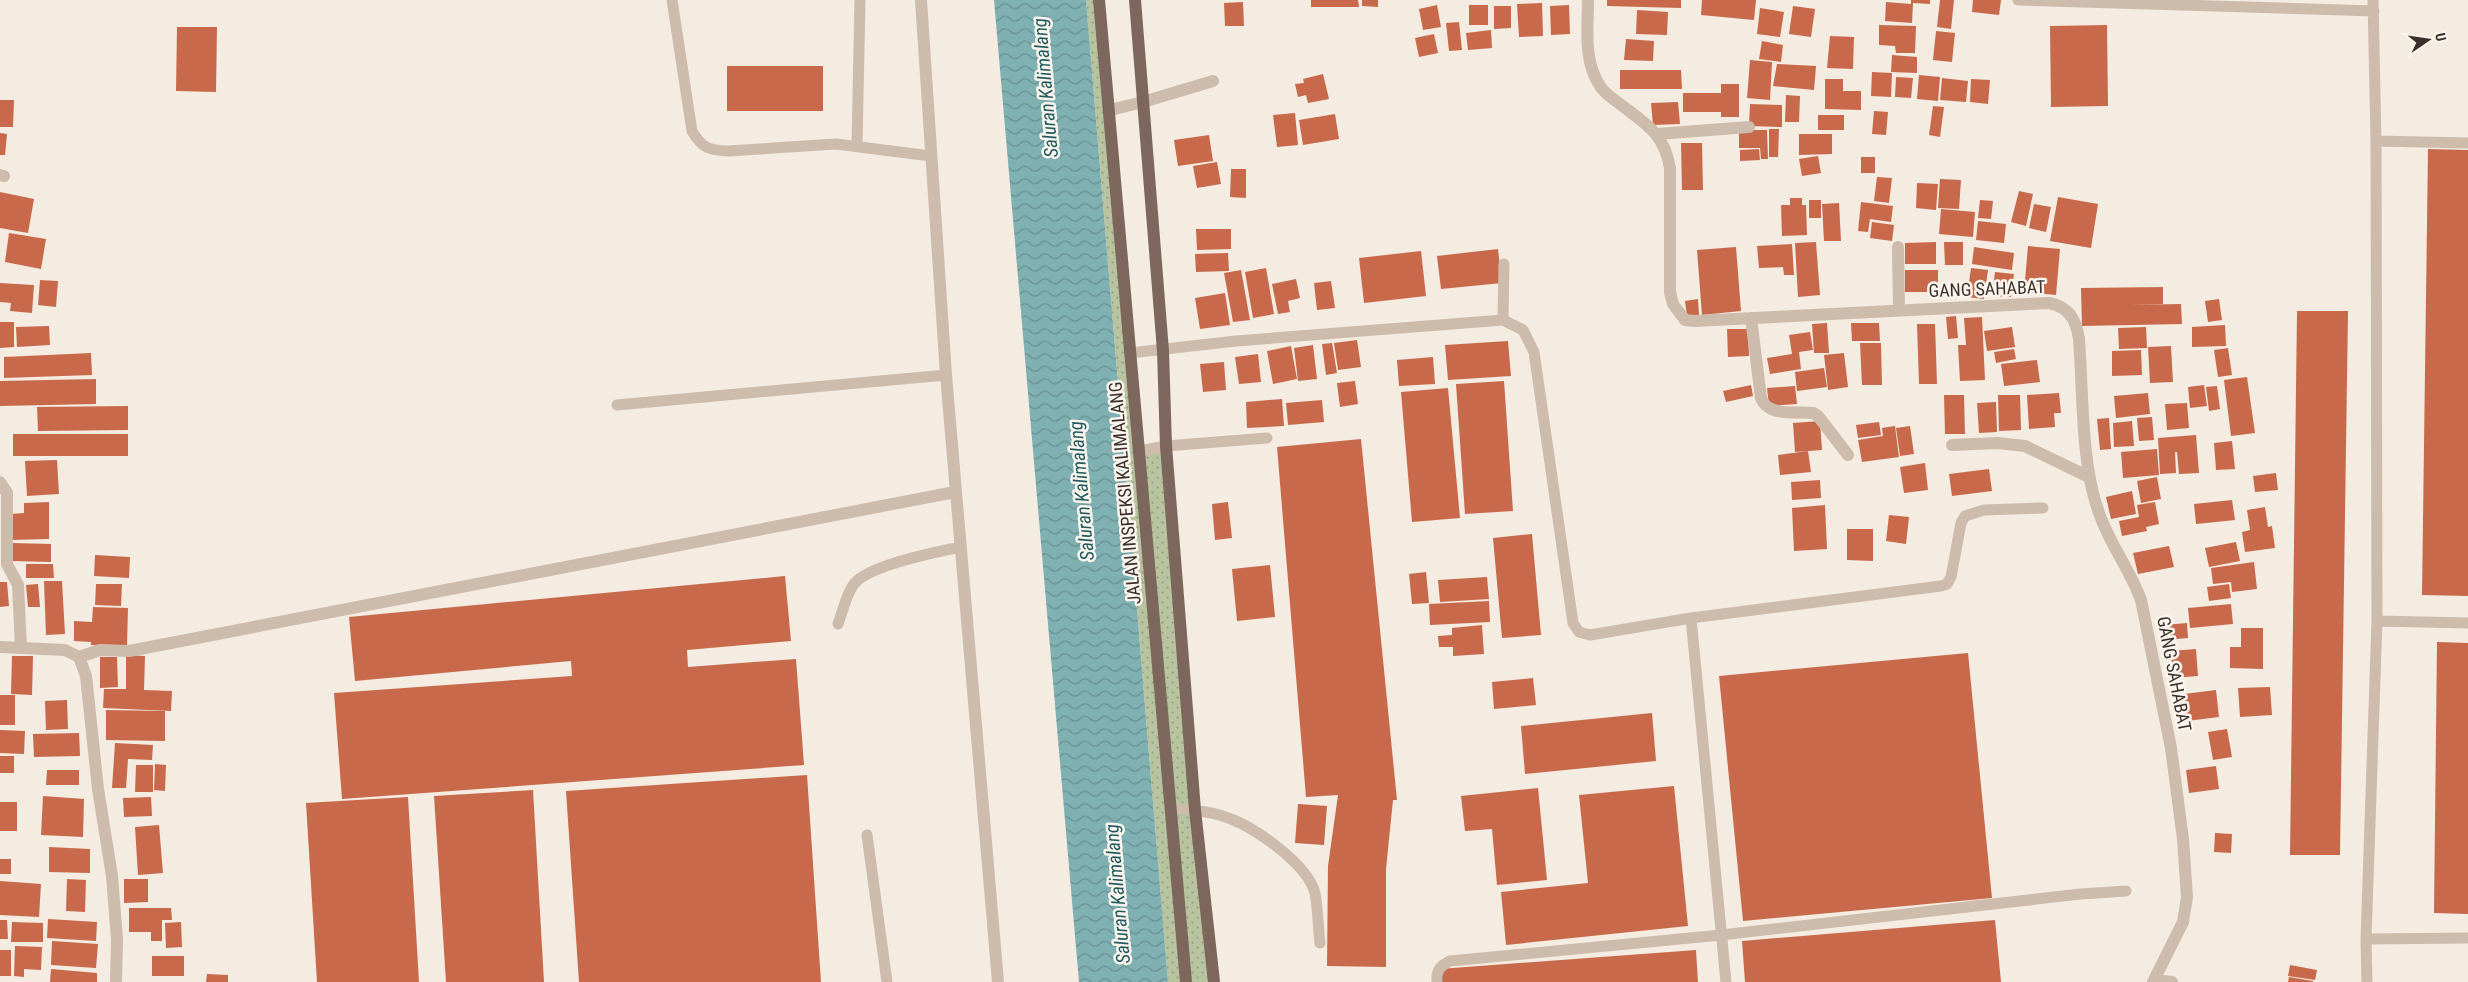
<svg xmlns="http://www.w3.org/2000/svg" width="2468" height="982" viewBox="0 0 2468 982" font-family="'Roboto Condensed',sans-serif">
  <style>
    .green { fill: url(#green-dots) }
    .water { fill: url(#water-waves) }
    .building { fill: #c8694b }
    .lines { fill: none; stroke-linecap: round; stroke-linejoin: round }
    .lane { stroke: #cdbbac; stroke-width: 11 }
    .street { stroke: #cdbbac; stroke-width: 12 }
    .primary { stroke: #7d675c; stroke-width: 12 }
    .labels { text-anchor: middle; stroke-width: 5; stroke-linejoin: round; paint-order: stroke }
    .street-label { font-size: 18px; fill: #3b302b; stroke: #fbf5ee }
    .water-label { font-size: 19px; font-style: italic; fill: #1f5a5e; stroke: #fbf5ee }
  </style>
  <defs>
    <pattern id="green-dots" width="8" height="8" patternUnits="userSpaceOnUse" patternTransform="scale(1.25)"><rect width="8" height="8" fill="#b8c4a0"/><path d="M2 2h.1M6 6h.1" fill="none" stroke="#97a083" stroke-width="1.8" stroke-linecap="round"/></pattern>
    <pattern id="water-waves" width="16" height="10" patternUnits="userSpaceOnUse" patternTransform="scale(1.25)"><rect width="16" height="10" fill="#7fb0b2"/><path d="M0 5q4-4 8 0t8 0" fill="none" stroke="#699091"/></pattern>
  </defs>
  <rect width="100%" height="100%" fill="#f4ebe1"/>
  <path class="green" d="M1086,0h13l41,450 26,-4 48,536h-46z"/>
  <path class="water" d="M994,0h92l82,982h-89z"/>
  <path class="building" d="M1311,0h47l1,7h-48z
    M1362,0h16v7l-16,-1z
    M1607,0h74v8l-74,-2z
    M1702,0h54l-2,20 -53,-5z
    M1911,0h19v4l-17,-1 -1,20 -27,-2 1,-19 25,2z
    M1940,0h14l-3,29 -14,-2z
    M1973,0h28l-2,15 -27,-3z
    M1243,2l1,24h-19l-1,-23z
    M1542,3l1,33 -24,1 -2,-33z
    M1437,5l4,22 -18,3 -4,-21z
    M1469,5h19v20h-19z
    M1569,5l1,29 -19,1 -1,-29z
    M1494,6h17v22l-17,1z
    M1793,6l22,3 -4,28 -22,-3z
    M1760,8l24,4 -4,25 -23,-3z
    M1637,10l31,2 -1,23 -31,-1z
    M1459,22l3,28 -13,1 -3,-28z
    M1879,25l37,1 -1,27h-19l-1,-7 -16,-1z
    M2107,25l1,81 -57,1 -1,-81z
    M177,27h40l-1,65 -40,-1z
    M1491,30l1,18 -24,2 -2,-17z
    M1936,31l19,2 -3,29 -19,-2z
    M1434,34l4,19 -19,4 -4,-19z
    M1830,36l24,1 -1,32 -26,-1z
    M1626,39l28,2 -1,20 -29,-1z
    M1762,41l21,4 -2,17 -22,-3z
    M1892,55l25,2v16l-26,-1z
    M1750,60l22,2 -2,38 -23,-2z
    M1777,64l39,2 -2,24 -41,-4z
    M727,66h96v45h-96z
    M1620,70h61l1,19h-62z
    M1872,72l20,1 -1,24 -20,-1z
    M1323,74l6,25 -21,4 -2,-8 -8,2 -3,-13 9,-1 -1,-4z
    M1919,75l21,2 -2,24 -21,-2z
    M1896,77l17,1 -2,20 -16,-1z
    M1942,78l26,3 -2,21 -26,-2z
    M1825,79h18v12h18v19l-36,-1z
    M1971,79l19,1 -2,24 -18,-2z
    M1721,84h18v33h-18v-5h-38v-19h38z
    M1786,95l14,1 -1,26h-14z
    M0,100h14l-1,27h-13z
    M1678,102l2,22 -27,1 -2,-22z
    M1750,104l32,1v22l-33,-1z
    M1933,106l11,1 -4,30 -11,-2z
    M1874,111l14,1 -2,23 -14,-1z
    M1295,113l3,32 -21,2 -4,-32z
    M1335,114l4,25 -36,6 -4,-25z
    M1818,115h26v15h-26z
    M1769,129h10l-1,28h-9z
    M1739,130h28l1,29h-7l-1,-11h-21z
    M0,133l7,1 -2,21h-5z
    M1799,134h33v20l-33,1z
    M1209,135l4,26 -35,5 -4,-26z
    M1681,143h21l1,47h-21z
    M1759,149l1,11 -20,1v-11z
    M2428,149l40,1v446l-46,-1z
    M1818,156l3,17 -19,3 -3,-17z
    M1861,157h14v16h-14z
    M1217,162l4,22 -24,4 -4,-22z
    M1231,169h15v29l-16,-1z
    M1877,177l15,1 -3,25 -15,-2z
    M1940,179l21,1 -2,29 -21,-1z
    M1917,183l21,1 -2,26 -20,-2z
    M2019,191l14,3 -7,32 -15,-4z
    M0,192l34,7 -6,34 -28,-5z
    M2058,197l40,7 -7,44 -41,-7z
    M1790,198h12v7h4l1,30 -25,1 -1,-31h9z
    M1809,200h12v18h-12z
    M1980,200l13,1 -2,18 -13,-1z
    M1861,202l32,4 -2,16 -21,-3 -2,13 -10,-1z
    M1839,203l2,38h-17l-2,-37z
    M2034,204l17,3 -5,25 -17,-4z
    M1941,209l34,3 -2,25 -34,-3z
    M1978,221l28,3 -2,19 -28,-3z
    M1872,222l22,3 -2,16 -22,-3z
    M1196,229h35v20l-34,1z
    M9,233l37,6 -5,30 -36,-7z
    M1816,242l4,53 -22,2 -3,-54z
    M1936,242v22h-31v-21z
    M1944,242h19v23h-18z
    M1792,244l2,31h-10l-1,-8 -24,1 -2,-22z
    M2028,246l32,3 -4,46 -32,-3z
    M1736,247l5,64 -39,4 -5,-65z
    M1974,247l40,6 -2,17 -40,-6z
    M1498,249l4,34 -61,6 -4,-33z
    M1421,251l5,45 -62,7 -5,-45z
    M1228,253l1,18 -33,1 -1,-18z
    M1266,268l8,46 -21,4 -8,-46z
    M1971,268l17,2 -4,29 -17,-2z
    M1241,270l9,50 -17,2 -9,-49z
    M1905,270h33v22h-33z
    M1995,272l19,2 -3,23 -19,-1z
    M1296,279l4,19 -12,3 2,11 -12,2 -6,-30z
    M40,280l18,1 -2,26 -18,-2z
    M1331,281l4,27 -18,2 -3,-27z
    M0,283l34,2 -2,28 -22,-2 1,-8 -11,-1z
    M2163,287v17l-34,1 52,-1 1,20 -100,2 -1,-38z
    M1225,293l5,32 -30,4 -5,-31z
    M1698,299l1,16 -12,1 -2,-15z
    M2219,299l3,21 -14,2 -3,-21z
    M2297,311h51l-8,544h-50z
    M1956,316l2,22 -10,1 -2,-22z
    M1982,317l3,63 -25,1 -2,-36h8l-2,-27z
    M0,322h14v25l-14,1z
    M1827,323l2,30h-15l-2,-29z
    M1851,323h28l1,18h-28z
    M1917,324h18l2,60h-18z
    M2225,325l1,21 -34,1v-20z
    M49,326l1,19 -33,2 -1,-20z
    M2012,327l3,20 -28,4 -3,-20z
    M2146,327l1,21 -28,1 -1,-21z
    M1727,329h21l1,27 -21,1z
    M1810,332l3,18 -14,2 2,17 -31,5 -3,-16 25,-4 -3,-19z
    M1357,340l4,27 -23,3 -4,-27z
    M1508,341l3,35 -63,4 -3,-35z
    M1332,343l5,30 -11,2 -4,-31z
    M1860,343h21l1,42h-20z
    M1313,345l4,34 -19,2 -4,-33z
    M1291,346l6,33 -24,5 -6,-33z
    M2171,346l2,36 -23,1 -2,-36z
    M2228,348l4,27 -14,2 -4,-27z
    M2014,349l2,10 -20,4 -2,-11z
    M2141,350l1,25 -30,1v-25z
    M91,353l1,22 -88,3v-21z
    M1844,353l4,34 -20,3 -4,-35z
    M1258,354l3,28 -22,2 -4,-27z
    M1433,357l2,27 -36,2 -2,-26z
    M2037,360l3,22 -36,4 -3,-22z
    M1224,362l2,28 -23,2 -3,-28z
    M1824,368l3,19 -30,4 -2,-19z
    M2247,377l8,56 -24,3 -7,-56z
    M96,379v25l-96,2v-25z
    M1355,381l3,23 -18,3 -3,-24z
    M1504,381l9,130 -48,3 -9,-130z
    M1751,385l2,11 -27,6 -3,-11z
    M2204,385l3,21 -17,2 -2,-21z
    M1795,386l2,18 -28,2 -2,-18z
    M2217,386l3,23 -11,2 -3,-24z
    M1448,388l12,130 -48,4 -11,-130z
    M2059,393l2,20h-7l1,14 -26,2 -2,-34z
    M2148,393l2,21 -34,4 -2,-22z
    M1944,395h20l1,39h-20z
    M1998,395h22l1,35 -22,1z
    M1282,399l2,27 -37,2 -1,-26z
    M1322,400l2,22 -36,3 -2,-22z
    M1996,402l1,30 -18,1 -2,-30z
    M2187,403l2,25 -22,2 -2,-26z
    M128,406v24l-90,1 -1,-24z
    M2152,417l2,23 -15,1 -2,-23z
    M2109,418l2,31 -11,1 -3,-31z
    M1820,421l2,29 -27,2 -2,-29z
    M2132,421l2,25 -20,1 -1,-24z
    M1879,422l2,13 -23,3 -2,-13z
    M1895,426l4,31 -37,5 -4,-22 25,-4 -1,-8z
    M1910,426l4,28 -14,2 -4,-28z
    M13,434h115v22h-115z
    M2196,435l3,38 -20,1 -2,-22h-2l1,21 -16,1 -2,-36z
    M1361,439l36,361h-4l-7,69v98l-59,-1 1,-100 10,-71 -32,2 -29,-350z
    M2232,441l3,28 -19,1 -2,-27z
    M2157,449l2,26 -36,3 -2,-26z
    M1808,451l3,21 -31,3 -2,-20z
    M57,460l2,34 -32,2 -2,-35z
    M1925,463l3,27 -24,3 -4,-26z
    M1989,469l3,22 -40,5 -3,-22z
    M2276,473l2,17 -23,2 -2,-16z
    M2157,477l4,22 -20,4 -4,-22z
    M1820,480l1,18 -29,2 -1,-18z
    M2132,491l4,23 -25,5 -5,-22z
    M2232,500l3,20 -39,4 -2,-20z
    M49,502v37l-39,1v-26l14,-1v-10z
    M1228,502l4,36 -17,2 -3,-36z
    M2155,502l4,22 -13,3 1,4 -25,5 -3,-15 20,-4 -2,-12z
    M1825,505l2,44 -33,2 -2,-43z
    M2265,507l3,20 4,-1 3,22 -30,4 -3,-20 8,-2 -3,-20z
    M1889,515l20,2 -3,27 -20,-3z
    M1847,529h26v32l-26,-1z
    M1532,534l9,101 -39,3 -9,-100z
    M2236,542l4,19 -31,6 -4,-19z
    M13,543l38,1v18l-39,-1z
    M2169,546l5,21 -36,7 -5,-21z
    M95,555l35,2 -1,21 -35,-2z
    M2254,562l3,27 -25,3 -1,-10 -18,2 -2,-16z
    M26,564h27l1,14h-28z
    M1270,565l5,52 -38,4 -5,-52z
    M1426,572l3,31 -17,1 -3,-30z
    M785,576l6,65 -104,9 1,17 108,-8 8,106 -462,34 -8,-106 238,-17 -1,-15 -216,20 -6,-64z
    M1487,577l2,22 -49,3 -2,-22z
    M44,581h18l3,53 -19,1z
    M0,582h7l2,24 -9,1z
    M38,584l2,23h-12l-2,-22z
    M96,584h26l-1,22 -26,-1z
    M2229,584l2,14 -22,3 -2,-14z
    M1489,601l1,21 -60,3 -1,-21z
    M2231,604l2,20 -43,4 -2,-20z
    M93,607l35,1 -1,38 -36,-1v-3l-17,-1v-20l18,1z
    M2187,623l1,15 -23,2 -1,-15z
    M1482,625l2,29 -31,2v-9h-14l-1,-11 14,-1v-7z
    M2241,628h22v41l-33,-1v-21h11z
    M2437,642l31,1v271l-34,-1z
    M2196,649l2,27 -25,2 -2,-27z
    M1968,653l24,245 -249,23 -24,-245z
    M126,655l19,1 -1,34 28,1 -1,20 -68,-3 1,-19h22z
    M12,656h21l-1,39 -21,-1z
    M100,657h17l1,30 -18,1z
    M1533,678l3,27 -42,4 -2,-27z
    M2270,687l2,28 -32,2 -2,-29z
    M2216,690l3,27 -32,4 -1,-7 -10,2 -2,-12 11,-1 -1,-9z
    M0,695h15v30h-15z
    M67,700l1,29 -22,1 -1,-29z
    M106,710l59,1v30l-59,-1z
    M1652,713l4,48 -131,13 -4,-48z
    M2227,729l5,28 -19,3 -5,-28z
    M0,730l25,1 -1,23 -24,-1z
    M79,733l1,23 -46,1 -1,-23z
    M115,743l38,2 -1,15 -24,-1 -2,29h-14z
    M0,756h14v17h-14z
    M155,764l11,1 -1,26 -11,-1z
    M136,765h17v27h-18z
    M2216,766l3,23 -30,4 -3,-23z
    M47,770h32v15h-33z
    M807,775l14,207h-242l-13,-191z
    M1674,786l14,140 -182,19 -5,-53 87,-9 -9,-88z
    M1538,788l9,92 -50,5 -5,-56 -27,2 -4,-35z
    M533,790l11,192h-98l-12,-186z
    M43,796l41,3 -1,38 -42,-2z
    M151,797l1,19 -28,1 -1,-19z
    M408,797l11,185h-102l-11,-179z
    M0,802h17v29h-17z
    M1298,804l29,2 -3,39 -29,-2z
    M159,825l4,48 -25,2 -3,-48z
    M2215,833l17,1 -1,19 -17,-1z
    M49,847l41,2v24l-41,-1z
    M0,859h11v15h-11z
    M67,879l19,1 -1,32 -19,-1z
    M124,879h24v23l-24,1z
    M0,881l41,3 -2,33 -39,-2z
    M129,908h42l1,12h-10v21h-11v-9h-22z
    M48,919l49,3 -1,19 -49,-3z
    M0,920h7l1,19h-8z
    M1995,920l6,62h-256l-3,-41z
    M12,922l31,1v19h-32z
    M181,922l1,25 -16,1 -1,-25z
    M52,941l46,3 -2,24 -45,-3z
    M15,946l27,1 -1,23 -17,-1v8l-10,-1z
    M0,950h11v26h-11z
    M1696,950l2,32h-258l-1,-13z
    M152,956h32v20h-32z
    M2290,965l27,5 -2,10 -27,-4z
    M51,969l46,4v9h-47z
    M207,974l21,1v7h-22z
    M2289,977l24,4v1h-25z"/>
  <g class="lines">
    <path class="lane" d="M672,0l20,131c10,17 16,19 36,20l108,-7 95,12
      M2018,0l356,11
      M2376,141l92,2
      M857,145l3,-145
      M1503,320l1,-56
      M1130,353l106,-12 267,-21 20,10 11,22 39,271 6,9 11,3 101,-17 250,-32 6,-2 4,-7 10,-54 4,-7 19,-6 59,-2
      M617,405l329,-30
      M1140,451l26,-5 101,-8
      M1691,618l35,364
      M2377,621l91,2
      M838,624c5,-13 8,-30 16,-40 15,-19 83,-32 107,-37
      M1171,808c19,2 41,3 60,11 26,10 77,46 84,74 3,16 3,33 5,50
      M867,835l20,147
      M2366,939l102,-1
      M1437,982c-1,-12 3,-16 13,-21l271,-26 360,-41 45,-3
      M2367,982l-1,-43 11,-318 -1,-480 -3,-141"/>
    <path class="street" d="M921,0l25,375 52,607
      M1588,0c0,29 -5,60 12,86 5,8 13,13 20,18 26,20 44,29 50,64v124l3,12 12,16 10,1 354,-18c20,4 27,16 30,36 4,52 2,123 19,171 10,32 32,59 43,90l30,148 12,91 4,58 -4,25 -30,60
      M1110,110l33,-8 70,-21
      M1657,134l92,-7
      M0,175l4,1
      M1898,247l1,62
      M1751,318l10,80c7,19 34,13 52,15l5,3 30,39
      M1952,445l45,-2 28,3 64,31
      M0,482l7,11v71l11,21 3,62
      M0,647l65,3 14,7 7,19 12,113 14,87 5,63 -1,43
      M79,657l21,-7 29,1 826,-159
      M2154,980l18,2"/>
    <path class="primary" d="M1099,0l87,982
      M1135,0l28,351 3,95 29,364 19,172"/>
  </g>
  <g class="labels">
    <g class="street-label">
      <text transform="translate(1987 289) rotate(-2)" y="6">GANG SAHABAT</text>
      <text transform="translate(1125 493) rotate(-95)" y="6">JALAN INSPEKSI KALIMALANG</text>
      <text transform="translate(2174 674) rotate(79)" y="6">GANG SAHABAT</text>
    </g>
    <g class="water-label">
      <text transform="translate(1045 88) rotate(-95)" y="7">Saluran Kalimalang</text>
      <text transform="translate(1081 491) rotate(-95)" y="7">Saluran Kalimalang</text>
      <text transform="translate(1117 894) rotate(-95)" y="7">Saluran Kalimalang</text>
    </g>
  </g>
  <g transform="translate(2428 40) rotate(77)" stroke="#fbf5ee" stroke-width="4" paint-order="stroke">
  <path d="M0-4L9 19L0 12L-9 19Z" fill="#3b302b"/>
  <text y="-8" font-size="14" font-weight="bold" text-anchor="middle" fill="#3b302b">U</text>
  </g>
</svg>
